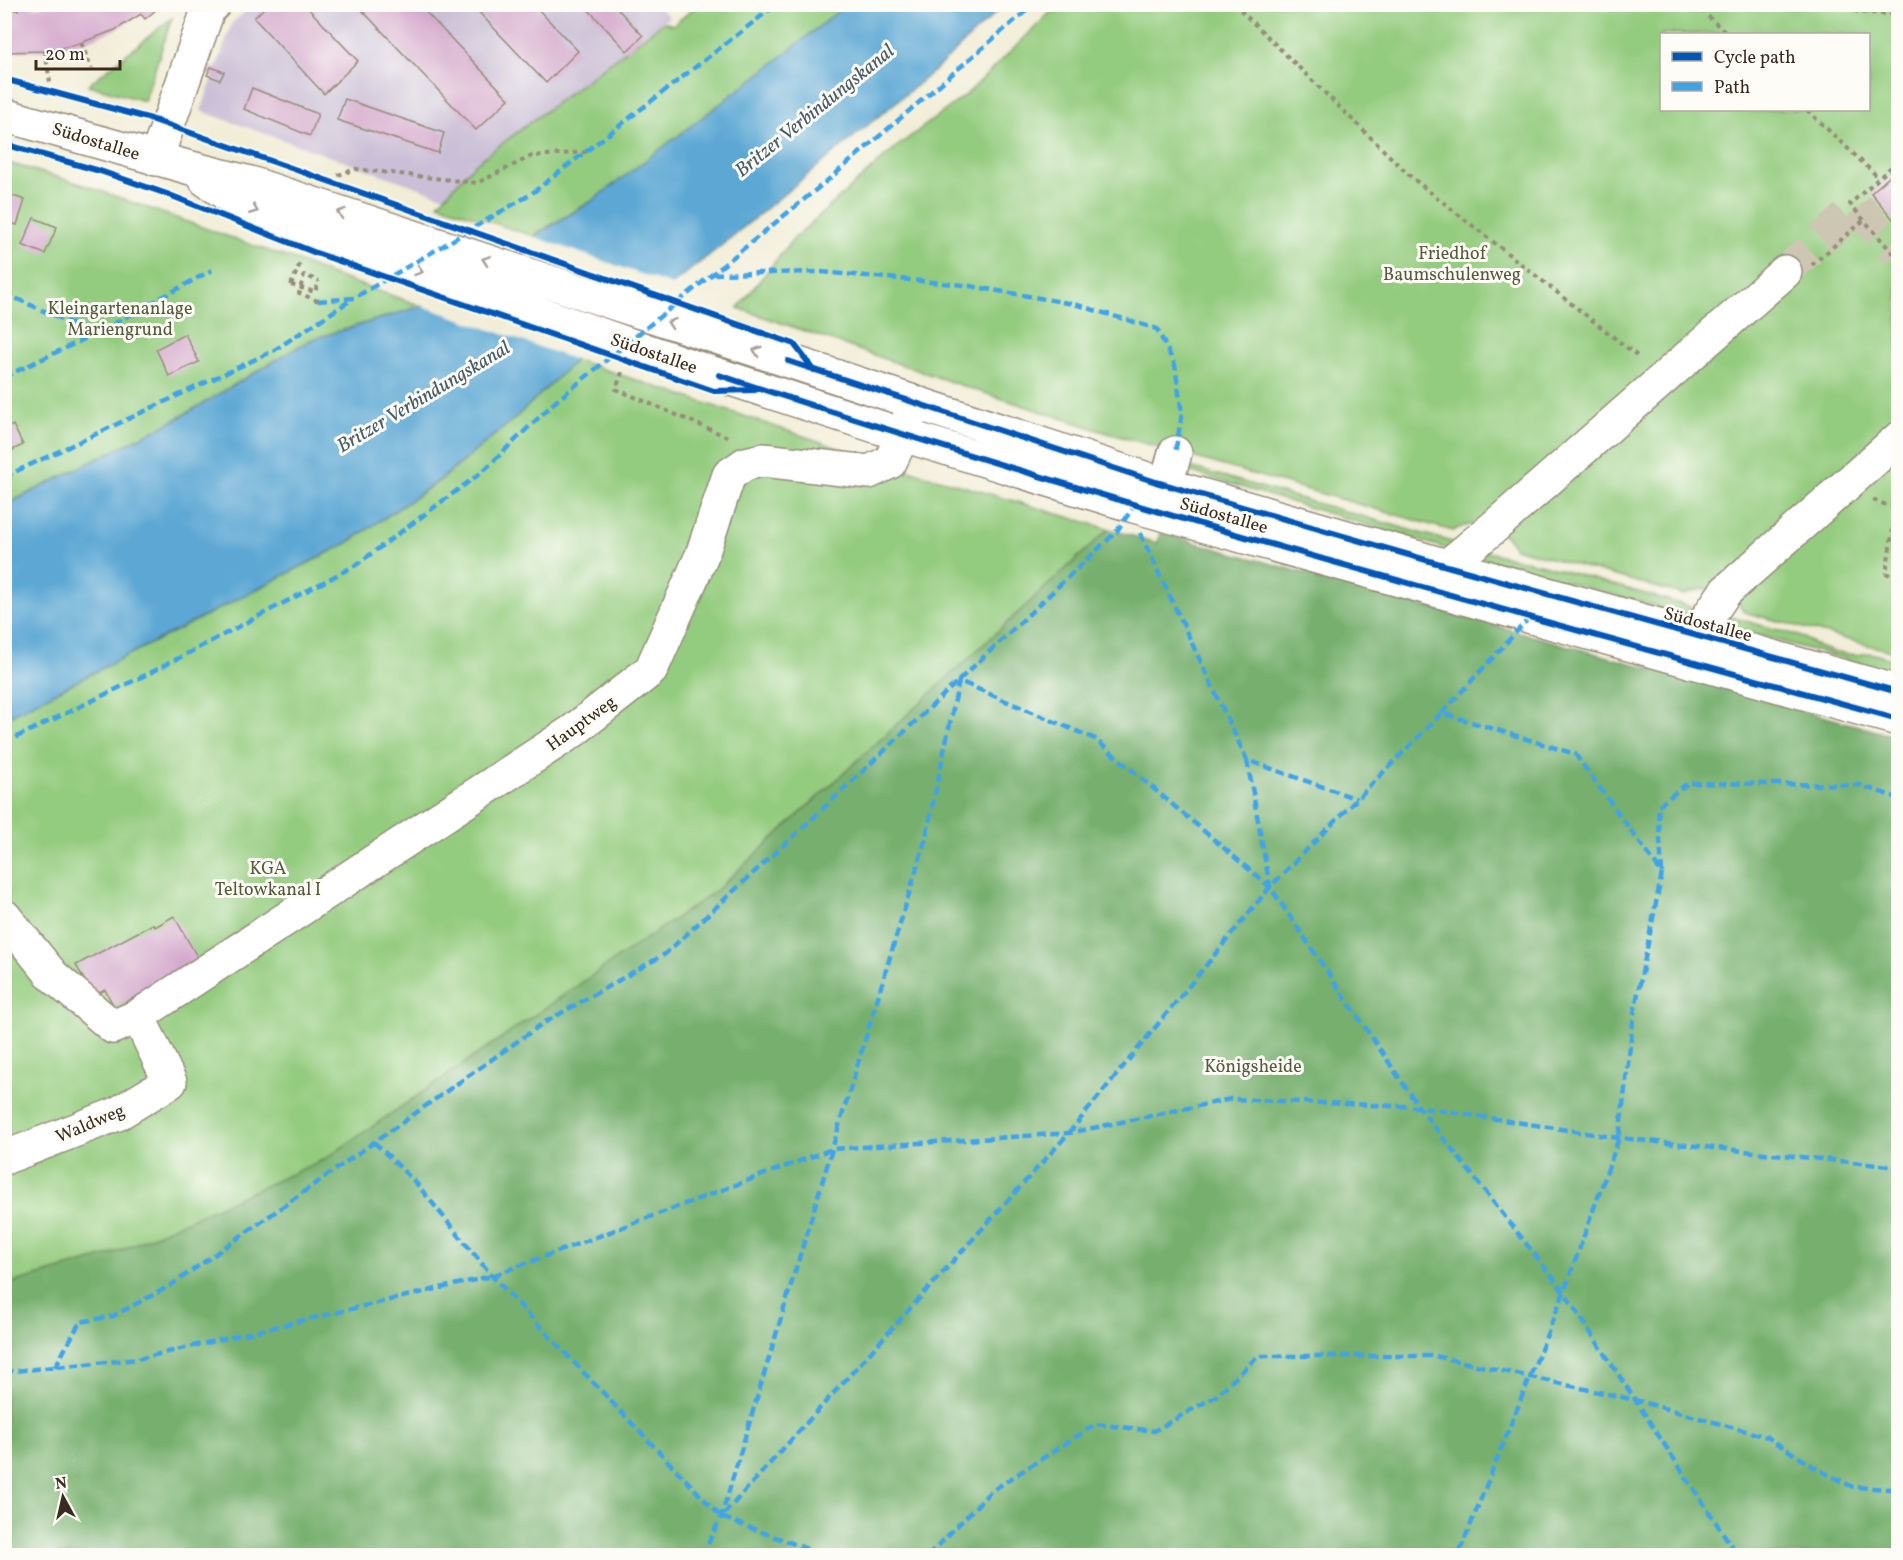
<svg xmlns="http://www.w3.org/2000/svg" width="1903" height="1560" viewBox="0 0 1903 1560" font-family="Vollkorn,serif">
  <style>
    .industrial { fill: #cabfd6 }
    .green { fill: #94cc7f; stroke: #687b4e; stroke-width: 1.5; fill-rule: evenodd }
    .forest { fill: #77b06e; stroke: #596d46; stroke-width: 1.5 }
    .water { fill: #5ca7d4; stroke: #4c6879; stroke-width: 1.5 }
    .pier { fill: #f1edd7 }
    .building { fill: #d5abcd }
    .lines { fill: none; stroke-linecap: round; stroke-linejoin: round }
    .minor-tunnel { stroke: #cdc6b2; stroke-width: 33; stroke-dasharray: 33 16; stroke-linecap: butt }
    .minor-casing { stroke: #968c7a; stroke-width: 36 }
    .major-casing { stroke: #968c7a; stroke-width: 36 }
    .path { stroke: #968c7a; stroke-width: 4; stroke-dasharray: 4.5 4.5; stroke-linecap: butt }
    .minor { stroke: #fff; stroke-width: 33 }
    .major { stroke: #fff; stroke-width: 33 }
    .path-bridge { stroke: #968c7a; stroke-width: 4; stroke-dasharray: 4.5 4.5; stroke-linecap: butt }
    .quiet { stroke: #3fa3ea; stroke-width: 4.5; stroke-dasharray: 9 4.5; stroke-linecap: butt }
    .cycleway-casing { stroke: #fdfcf7; stroke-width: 10 }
    .cycleway { stroke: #0057b8; stroke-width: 6 }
    .oneway { stroke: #a79f9a }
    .labels { text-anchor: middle; stroke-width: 6; stroke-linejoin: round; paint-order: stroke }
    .street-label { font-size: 18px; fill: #3b2a1e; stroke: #fdfcf7 }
    .park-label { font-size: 18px; fill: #565b3b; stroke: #fdfcf7 }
    .water-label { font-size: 20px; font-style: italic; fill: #485c67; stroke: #fdfcf7 }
  </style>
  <rect width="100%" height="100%" fill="#fdfcf7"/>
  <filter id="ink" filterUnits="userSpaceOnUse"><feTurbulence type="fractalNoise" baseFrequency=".0167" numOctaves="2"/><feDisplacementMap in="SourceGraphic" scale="12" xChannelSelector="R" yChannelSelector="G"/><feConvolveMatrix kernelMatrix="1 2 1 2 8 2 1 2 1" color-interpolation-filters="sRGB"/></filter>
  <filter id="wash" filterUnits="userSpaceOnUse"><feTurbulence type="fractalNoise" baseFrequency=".008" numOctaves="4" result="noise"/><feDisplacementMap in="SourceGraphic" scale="24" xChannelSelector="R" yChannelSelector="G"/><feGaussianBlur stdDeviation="1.35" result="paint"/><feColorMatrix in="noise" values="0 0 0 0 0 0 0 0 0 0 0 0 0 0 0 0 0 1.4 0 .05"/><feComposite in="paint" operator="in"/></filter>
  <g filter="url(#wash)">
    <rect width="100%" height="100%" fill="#f1edd7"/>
    <path class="industrial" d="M656,4l13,13 -194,147 -30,33 -244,-86 31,-88 21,-18z"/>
    <path class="green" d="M698,5h148l-76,61 -178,135 -60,35 -94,-32 37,-40 189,-142 9,3z
      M1058,5h840v648l-154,-41c-12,-24 -37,-28 -60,-17l-169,-47c-13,-22 -39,-31 -62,-17l-352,-100 -138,-45 -225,-78 55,-69 102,-91 72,-54zM1662,34h206v76h-206z
      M172,18l-28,83 -56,-16z
      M5,162l76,22 216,77 32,13 93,32 -112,34 -133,79 -172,86z
      M576,360l302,101 231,68 -392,361 -392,269 -215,96 -105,30v-567l342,-175 94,-63 73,-61z
      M1180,464l279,80 -8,6 -270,-81z
      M1479,550l64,15 152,43 -5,8 -213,-59z
      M1723,615l70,19 11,4 17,10 16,5 19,2 15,-2 27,8v13l-176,-49z"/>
    <path class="forest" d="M1109,529l48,14 3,-10 738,204v818h-1893v-270l105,-30 215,-96 392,-269z"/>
    <path class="water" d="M846,5h158l-69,65 -218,179 -141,111 -62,59 -74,61 -93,63 -342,175v-213l172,-86 133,-79 112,-34 170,-105 178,-135z"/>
    <path class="pier" d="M529,235l146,51 -96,75 -162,-57z"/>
    <g id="blocks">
      <path class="building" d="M19,4h13l1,4 21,-4h109l-18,15 -4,-5 -26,16 -40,15 -30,6 -41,1v-43l14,1z
        M268,4h36l54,57 -34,33 -70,-76z
        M356,4h62l91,95 -33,31z
        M471,4h62l45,47 -32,32z
        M583,4h30l30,32 -16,15z
        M211,67l13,5 -4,8 -13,-5z
        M252,88l66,26 -8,22 -66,-27z
        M345,99l99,34 -6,20 -101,-33z
        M1898,169v56l-27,-32z
        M5,193l20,7 -8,25 -13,-4z
        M34,218l23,9 -12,27 -23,-9z
        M185,334l14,28 -30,14 -13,-27z
        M13,425l10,20 -19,9v-25z
        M174,916l26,46 -85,46 -10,-18 -12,6 -17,-31 77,-41 2,3z"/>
    </g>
  </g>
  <g filter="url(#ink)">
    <use href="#blocks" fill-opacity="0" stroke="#968c7a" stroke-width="1.5"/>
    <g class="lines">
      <path class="minor-tunnel" d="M1785,272l72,-65 41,46"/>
      <g class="minor-casing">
        <path id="minor" d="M156,159l52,-149 6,-6
          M1166,485l9,-32
          M1428,582l66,-55 291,-255
          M1692,662l14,-42 19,-28 173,-153
          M4,916l49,60 60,51 25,-11 435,-285 78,-61 51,-115 27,-80 16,-11 18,-4 106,12 21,-10 13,-27 10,-28
          M4,1158l113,-44 53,-32 -32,-66"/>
      </g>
      <g class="major-casing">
        <path id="major" d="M4,115l183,52 63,16 906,299 291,84 451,126
          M206,180l39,27 118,45 328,114 212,69 231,71 764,213"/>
      </g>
      <path class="path" d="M1234,4l177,173 229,181
        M1695,4l32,30
        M1847,4l10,8 41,3
        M81,43l11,26
        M45,51l5,31
        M1807,110l72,68
        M1898,161l-48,43 48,55
        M338,175l18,-6 121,14 55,-27 56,-4
        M1812,265l52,-45
        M291,285l10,-24
        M318,301l-19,-8 5,-18 15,6
        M622,372l-6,17 114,49
        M1873,500l14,5 11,2
        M1898,521l-5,7 -7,45 12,6"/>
      <use href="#minor" class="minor"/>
      <use href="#major" class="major"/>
      <path class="path-bridge" d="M291,285l24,7 4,-11"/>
      <path class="quiet" d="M713,274l109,-2 142,13 110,19 83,25 18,36 7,49 -7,39
        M4,293l91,41
        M318,301l36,-3 177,-104 246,-190
        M4,377l91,-43 117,-64
        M4,477l269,-126 78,-51
        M1140,533l107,227 110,39
        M1442,713l88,-96
        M4,743l150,-72 202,-106 126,-93 73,-70 279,-227 200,-171
        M1247,760l23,127
        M1662,873l-4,-67 30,-23 171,2 39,13
        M374,1142l42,41 76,93 229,241 84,31 16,8
        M55,1367l25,-45 33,-6 57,-30 372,-262 123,-70 146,-134 306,-289 17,-25
        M4,1372l134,-13 354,-83 340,-127 237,-16 162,-34 188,8 200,31 279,29
        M724,1514l345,-381 201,-246 172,-174 133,41 87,119 -28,140 -15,125 -55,154 -106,264
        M702,1556l19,-39 204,-676 34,-160 136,58 175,148 149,220 145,185 174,264
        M928,1556l62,-64 106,-68 58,7 62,-35 42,-40h177l200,44 132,37 52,33 34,17 35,2 10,-2"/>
      <g class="cycleway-casing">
        <path id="cycleway" d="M4,79l147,40 643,225 20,26
          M4,144l96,27 67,23 149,59 398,138 41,-1
          M788,361l368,121 291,84 451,126
          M719,375c389,129 785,235 1179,344"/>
      </g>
      <use href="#cycleway" class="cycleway"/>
    </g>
    <defs><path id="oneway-chevron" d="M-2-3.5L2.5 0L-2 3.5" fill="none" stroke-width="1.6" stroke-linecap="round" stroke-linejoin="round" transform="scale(1.5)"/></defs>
    <g class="oneway">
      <use href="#oneway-chevron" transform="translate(254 210) rotate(22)"/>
      <use href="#oneway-chevron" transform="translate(341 213) rotate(-162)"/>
      <use href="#oneway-chevron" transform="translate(486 260) rotate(-161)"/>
      <use href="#oneway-chevron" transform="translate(419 271) rotate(19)"/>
      <use href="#oneway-chevron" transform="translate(671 323) rotate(-161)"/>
      <use href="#oneway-chevron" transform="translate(757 351) rotate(-162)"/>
    </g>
  </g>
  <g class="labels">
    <g class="street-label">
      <text transform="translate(96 141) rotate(17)" y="6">Südostallee</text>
      <text transform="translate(654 353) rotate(19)" y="6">Südostallee</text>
      <text transform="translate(1224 515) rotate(16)" y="6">Südostallee</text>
      <text transform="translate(1708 624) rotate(15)" y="6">Südostallee</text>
      <text transform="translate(581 723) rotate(-36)" y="6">Hauptweg</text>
      <text transform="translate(90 1123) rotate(-23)" y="6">Waldweg</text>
    </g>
    <g class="park-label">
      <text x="1452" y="259">Friedhof<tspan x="1452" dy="21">Baumschulenweg</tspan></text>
      <text x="120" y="314">Kleingartenanlage<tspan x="120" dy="21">Mariengrund</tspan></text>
      <text x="268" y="874">KGA<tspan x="268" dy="21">Teltowkanal I</tspan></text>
      <text x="1253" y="1072">Königsheide</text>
    </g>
    <g class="water-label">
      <text transform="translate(814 110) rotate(-39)" y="7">Britzer Verbindungskanal</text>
      <text transform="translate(423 396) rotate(-31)" y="7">Britzer Verbindungskanal</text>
    </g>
  </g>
  <rect width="1903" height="1560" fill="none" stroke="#fdfcf7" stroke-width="24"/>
  <rect x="1660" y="33" width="210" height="78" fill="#fdfcf7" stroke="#afa8a0" stroke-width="1.5"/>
  <rect x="1672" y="52" width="30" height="9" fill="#0057b8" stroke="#afa8a0" stroke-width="1.5"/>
  <text x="1714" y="63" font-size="18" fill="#3b2a1e">Cycle path</text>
  <rect x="1672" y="82" width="30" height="9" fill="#3fa3ea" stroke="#afa8a0" stroke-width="1.5"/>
  <text x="1714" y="93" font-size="18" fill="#3b2a1e">Path</text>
  <g transform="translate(63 1497) rotate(352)" stroke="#fdfcf7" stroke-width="4.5" paint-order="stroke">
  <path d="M0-4.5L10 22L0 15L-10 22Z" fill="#3b2a1e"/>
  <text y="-9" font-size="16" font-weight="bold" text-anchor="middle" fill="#3b2a1e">N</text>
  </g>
  <path d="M36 60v9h84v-9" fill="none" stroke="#3b2a1e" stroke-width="3"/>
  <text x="45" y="60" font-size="18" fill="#3b2a1e" stroke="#fdfcf7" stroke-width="4.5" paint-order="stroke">20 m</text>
</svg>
